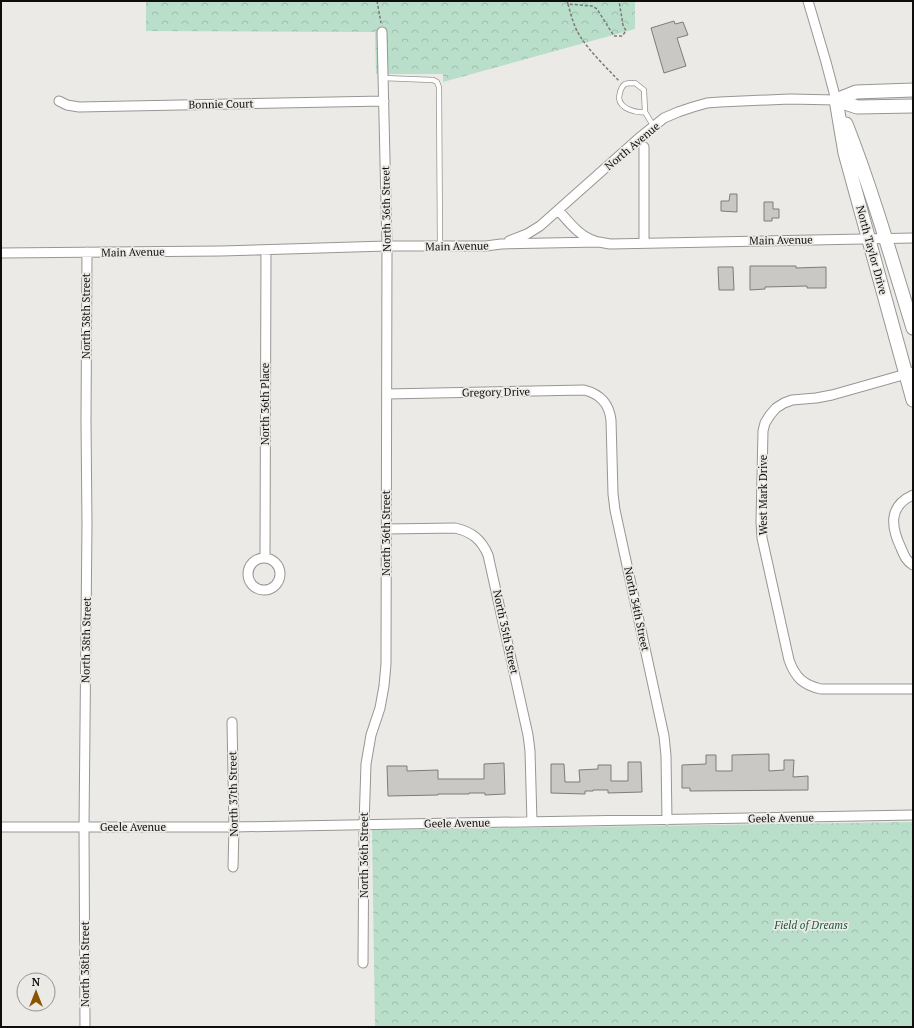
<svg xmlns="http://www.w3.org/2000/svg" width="914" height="1028" viewBox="0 0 914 1028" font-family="'PT Serif',serif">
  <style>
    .park { fill: url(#park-crowns) }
    .building { fill: #c9c8c4; stroke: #7d7c78 }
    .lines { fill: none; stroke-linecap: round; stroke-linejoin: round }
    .service-casing { stroke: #989693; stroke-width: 6 }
    .minor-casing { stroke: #989693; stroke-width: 11 }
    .secondary-casing { stroke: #989693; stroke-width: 15 }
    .path { stroke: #7b7977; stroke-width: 1.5; stroke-dasharray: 3 2; stroke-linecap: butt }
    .service { stroke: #fff; stroke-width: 4.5 }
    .minor { stroke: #fff; stroke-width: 9 }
    .secondary { stroke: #fff; stroke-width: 13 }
    .labels { text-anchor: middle; stroke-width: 3.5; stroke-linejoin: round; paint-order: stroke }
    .street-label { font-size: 11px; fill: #0e0d0c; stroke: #eceae6 }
    .park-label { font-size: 11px; font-style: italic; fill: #16593c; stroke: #eceae6 }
  </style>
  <defs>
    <pattern id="park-crowns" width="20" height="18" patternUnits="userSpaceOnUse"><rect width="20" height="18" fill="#b9dec9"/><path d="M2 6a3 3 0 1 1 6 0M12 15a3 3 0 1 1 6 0" fill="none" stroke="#9ebdab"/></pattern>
  </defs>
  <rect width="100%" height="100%" fill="#eceae6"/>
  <path class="park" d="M146,1h489v28l-192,53v-8h-67l-1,-42 -229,-1z
    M913,822v205h-538l-3,-197z"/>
  <path class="building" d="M674,21l1,3 8,-2 5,13 -11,3 9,28 -22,7 -13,-45z
    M730,194h7v18l-16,-1v-10h8z
    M764,202h9v7h6v9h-7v3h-8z
    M750,266h46v2l30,-1v21h-19v-2l-42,1v2l-15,1z
    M718,267h15l1,23h-15z
    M769,754v17l15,-1v-10h10l-1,17 15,-1v14l-118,1v-3h-8v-23l24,-1v-9h10v16h16v-16z
    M628,762h13l1,30 -34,1v-3h-15v1h-8v3l-34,-1v-29h13l1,18h15l-1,-12 19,-1v-4h13v16h17z
    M504,763l1,31 -20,1v-2h-16v1h-31v1l-50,1 -1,-30h20v5l31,-1v9h46v-15z"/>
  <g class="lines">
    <g class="service-casing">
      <path id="service" d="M383,78l50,2 4,2 2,5 1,159
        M645,112c-9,1 -25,-3 -26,-14 0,-2 1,-4 1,-6 1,-3 2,-6 5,-8 3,-1 7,-1 10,-1l9,7 1,22 9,15"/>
    </g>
    <g class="minor-casing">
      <path id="minor" d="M59,101l8,4 12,2 305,-6
        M558,210c11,12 21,26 37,31
        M509,241l18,-7 13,-8 99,-88 25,-20 14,-6 15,-5 14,-4 13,-1 70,-3 46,1 -10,-38 -18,-61
        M644,243v-96
        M1,253l220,-2 166,-5h99l15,-2 98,-2 11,2 303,-6
        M913,372l-81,23 -16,3 -24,2 -8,3 -8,5 -6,7 -5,8 -2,8 -2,91 1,16 27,122c6,17 14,25 32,29h92
        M387,394l197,-4c16,4 25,13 27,30l2,74 2,16 49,226 2,20 1,64
        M913,495c-25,11 -22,32 -12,53 3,7 5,13 12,17
        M386,529l69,-1c17,4 26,11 33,27l40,180 2,16 2,71
        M265,558l1,-308
        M248 574a16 16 0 1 1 32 0a16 16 0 1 1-32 0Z
        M232,722l2,105 -1,40
        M1,827h233l679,-12
        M363,963l1,-138 2,-61 5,-29 9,-27 4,-22 2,-22 1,-418 -5,-214
        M85,1027l-1,-200 3,-303 -1,-103 1,-169"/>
    </g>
    <g class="secondary-casing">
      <path id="secondary" d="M836,100l9,53 68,247
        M836,100l20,-8 57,-2
        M836,100l21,7 56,-1
        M846,124c26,66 46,136 67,204"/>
    </g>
    <path class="path" d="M377,1l4,22
      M567,1l1,3 24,2 5,3 17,27h8l4,-5 -3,-6 -4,-24
      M568,4c3,11 6,23 12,32 10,16 26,31 39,45"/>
    <use href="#service" class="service"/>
    <use href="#minor" class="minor"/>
    <use href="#secondary" class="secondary"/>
  </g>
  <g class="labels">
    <g class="street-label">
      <text transform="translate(221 104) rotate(-1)" y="4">Bonnie Court</text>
      <text transform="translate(632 146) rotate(-40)" y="4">North Avenue</text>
      <text transform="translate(386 209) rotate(-91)" y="4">North 36th Street</text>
      <text transform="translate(781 240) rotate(-1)" y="4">Main Avenue</text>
      <text transform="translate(457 246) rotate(-1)" y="4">Main Avenue</text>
      <text transform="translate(872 250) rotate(75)" y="4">North Taylor Drive</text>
      <text transform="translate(133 252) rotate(-1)" y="4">Main Avenue</text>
      <text transform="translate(86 316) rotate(-90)" y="4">North 38th Street</text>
      <text transform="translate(496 392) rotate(-1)" y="4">Gregory Drive</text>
      <text transform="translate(265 404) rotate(-90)" y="4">North 36th Place</text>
      <text transform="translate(763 495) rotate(-90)" y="4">West Mark Drive</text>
      <text transform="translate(386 533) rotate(-90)" y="4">North 36th Street</text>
      <text transform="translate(637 609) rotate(78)" y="4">North 34th Street</text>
      <text transform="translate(506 632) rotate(78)" y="4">North 35th Street</text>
      <text transform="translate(86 640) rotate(-89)" y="4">North 38th Street</text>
      <text transform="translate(233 794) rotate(-91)" y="4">North 37th Street</text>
      <text transform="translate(781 818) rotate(-1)" y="4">Geele Avenue</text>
      <text transform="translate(457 823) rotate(-1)" y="4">Geele Avenue</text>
      <text x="133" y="831">Geele Avenue</text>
      <text transform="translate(364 855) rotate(-90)" y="4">North 36th Street</text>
      <text transform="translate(85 964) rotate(-90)" y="4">North 38th Street</text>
    </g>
    <g class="park-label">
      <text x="811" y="929">Field of Dreams</text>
    </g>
  </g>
  <rect width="914" height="1028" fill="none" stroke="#0e0d0c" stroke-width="4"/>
  <g transform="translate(36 992)"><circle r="19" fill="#eceae6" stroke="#93928f"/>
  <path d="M0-3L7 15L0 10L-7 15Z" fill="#8a5501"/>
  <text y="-6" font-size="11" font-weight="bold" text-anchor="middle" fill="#0e0d0c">N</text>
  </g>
</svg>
